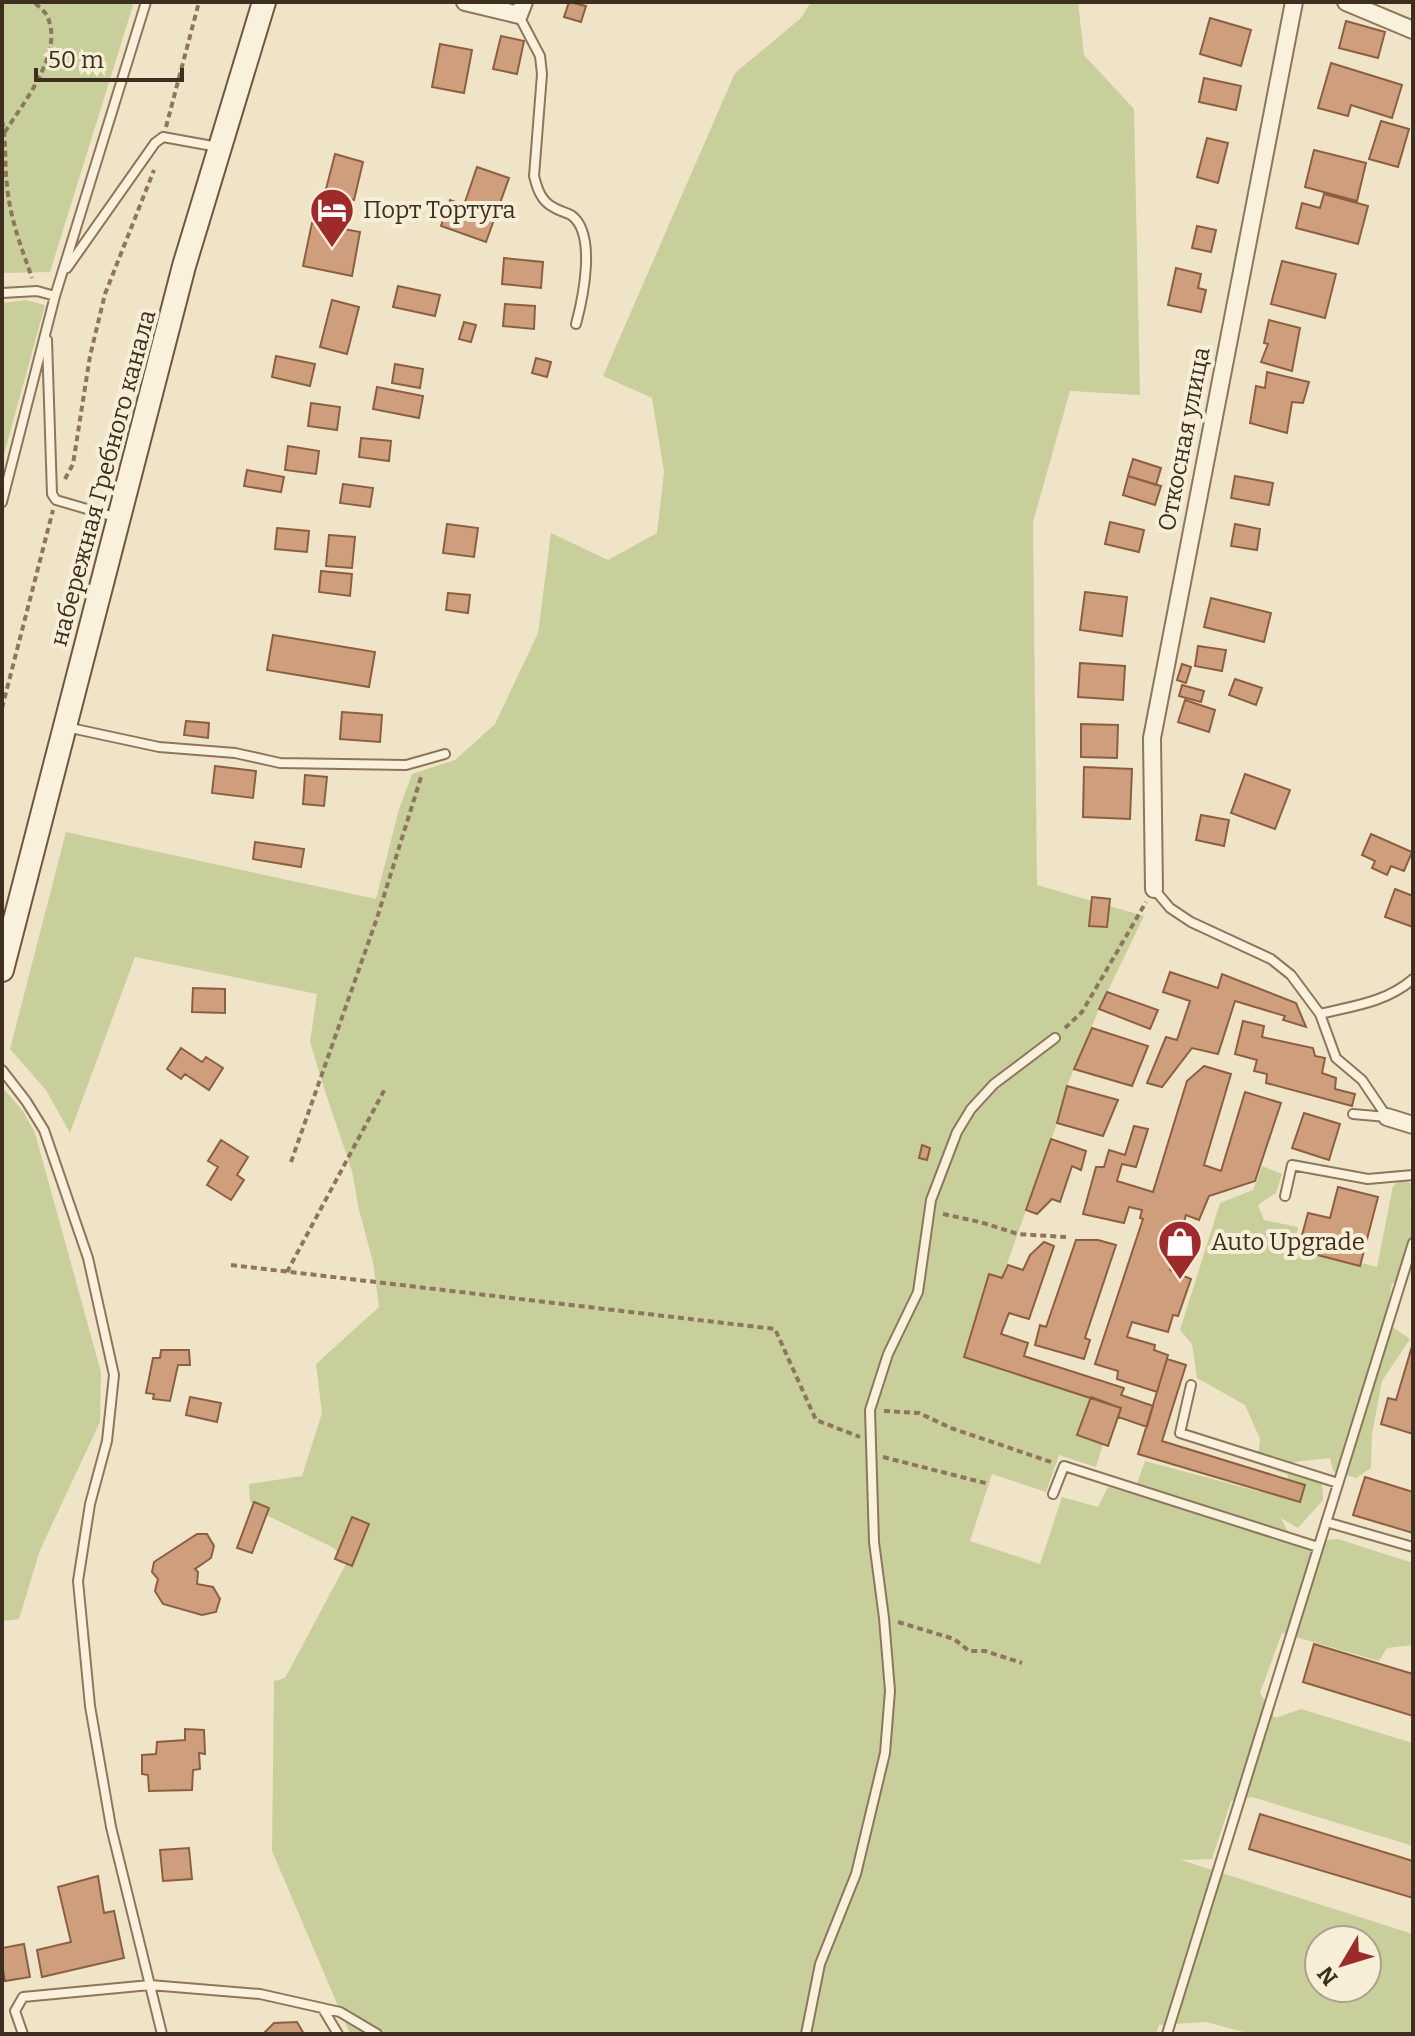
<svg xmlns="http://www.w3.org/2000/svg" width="1415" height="2036" viewBox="0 0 1415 2036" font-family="Bitter,serif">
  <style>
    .green { fill: #c9cf9b; fill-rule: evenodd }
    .building { fill: #cf9f7d; stroke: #8d5f41; stroke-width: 2 }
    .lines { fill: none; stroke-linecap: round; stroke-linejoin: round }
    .lane-casing { stroke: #8d765c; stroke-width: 12 }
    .street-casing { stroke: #8d765c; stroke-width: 20 }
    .secondary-casing { stroke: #6f573f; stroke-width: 26 }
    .path { stroke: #8d765c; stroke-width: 4; stroke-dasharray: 6 4; stroke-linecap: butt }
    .lane { stroke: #faf1dc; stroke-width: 8 }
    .street { stroke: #faf1dc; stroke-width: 16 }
    .secondary { stroke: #faf1dc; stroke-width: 22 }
    .labels { text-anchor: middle; stroke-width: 8; stroke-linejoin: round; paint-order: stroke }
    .poi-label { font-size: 24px; fill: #3d2e20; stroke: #f7eed8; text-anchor: start }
    .street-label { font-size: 24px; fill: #3d2e20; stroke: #f7eed8 }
  </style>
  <rect width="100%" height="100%" fill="#f0e4c8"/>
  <path class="green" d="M2,2h132l-84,270 -48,1z
    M811,2h267l6,53 50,54 6,286 -70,-4 -37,131 4,363 107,31 -45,93 -32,77 -10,37 -55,155 -14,-3 -24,81 127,41 -13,38 25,9 -7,23 -37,-12 -13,37 -54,-18 -22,67 70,23 22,-67 36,10 10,-20 25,7 12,-33 112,30 29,-2 2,-14 -31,-12 3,-24 -15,-34 -48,-27 -5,-34 -12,-14 40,-127 33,-13 9,-24 20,8 -6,19 -18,12 6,15 34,7 -3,18 82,22 16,-81 10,-8 10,7 -3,22 3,1v60l-21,16 -7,38 25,17 -28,42 -10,53 -1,34 -15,10 -23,-7 -3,-13 -36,4 3,13 25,7 1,18 -25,28 -17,-10 13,25 44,-4 75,24v82l-26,3 -8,13 -97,-28 -22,60 15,25 26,-9 112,34v103l-161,-49 -21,4 -19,58 -31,1 232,74v100h-162l-45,-12 -47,3 -3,9h-806l-78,-183 2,-170 11,-3 62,-116 -13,-14 -76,-37 -8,-10 -1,-17 53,-8 20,-63 -6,-49 63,-57 -6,-45 -14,-52 -7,-39 -26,-77 -16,-52 7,-48 -182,-37 -65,176 -24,-43 -36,-41 56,-217 310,67 23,-90 13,-35 43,-14 40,-36 43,-91 13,-100 57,27 49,-27 7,-61 -12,-74 -49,-22 132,-303 66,-55zM1319,1940h48v48h-48z
    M26,300l19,5 -43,157v-159z
    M2,1087l21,24 12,22 66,239 -1,50 -60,128 -21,69 -17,2z"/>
  <path class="building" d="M569,2l17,4 -5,16 -17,-5z
    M1210,18l41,12 -10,36 -41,-12z
    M1346,21l39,11 -7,26 -39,-10z
    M501,36l23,5 -7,33 -24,-5z
    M440,44l32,6 -8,43 -32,-6z
    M1331,63l71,22 -10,33 -41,-13 -3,11 -30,-8z
    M1204,78l37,8 -5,24 -37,-8z
    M1381,121l28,8 -11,38 -29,-8z
    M1207,138l21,5 -10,40 -21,-6z
    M1314,150l52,13 -9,38 -52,-14z
    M335,154l28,8 -9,38 -29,-7z
    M477,167l32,11 -23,64 -45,-16 9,-26 14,5z
    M1324,194l44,12 -10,38 -62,-16 6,-25 18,5z
    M312,223l48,9 -8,44 -49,-10z
    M1197,226l19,4 -5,22 -19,-4z
    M504,258l39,4 -2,26 -39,-4z
    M1282,261l54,13 -11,44 -54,-14z
    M1176,268l25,6 -3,14 8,2 -5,22 -33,-7z
    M398,286l42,9 -5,21 -42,-9z
    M332,300l27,7 -12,47 -27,-7z
    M505,304l30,2 -1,23 -31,-3z
    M1269,320l31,8 -8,43 -31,-9 7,-18 -4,-1z
    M464,322l12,3 -5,17 -12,-3z
    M276,356l39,8 -5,22 -38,-9z
    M536,358l15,4 -4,15 -15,-4z
    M395,364l28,5 -3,19 -28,-5z
    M1267,372l42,10 -6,21 -11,-1 -5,31 -37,-10 6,-37 9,2z
    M377,387l46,9 -4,22 -46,-9z
    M311,403l29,4 -3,23 -29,-4z
    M361,438l30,3 -2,20 -30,-4z
    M288,446l31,5 -3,23 -31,-4z
    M1133,459l28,9 -5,17 -28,-9z
    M247,470l37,7 -3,15 -37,-6z
    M1128,476l33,10 -6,19 -32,-10z
    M1235,476l38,7 -4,22 -38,-7z
    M343,484l30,4 -3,19 -30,-4z
    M1110,522l34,8 -5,22 -34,-8z
    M447,524l31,4 -4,29 -31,-4z
    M1235,524l25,5 -3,21 -26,-4z
    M277,528l32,3 -2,21 -32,-3z
    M329,535l26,2 -3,31 -26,-2z
    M321,571l31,3 -2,22 -31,-4z
    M1085,592l42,5 -5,39 -42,-6z
    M448,593l22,2 -2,18 -22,-3z
    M1211,598l60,15 -7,29 -60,-15z
    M273,635l102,17 -6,35 -102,-17z
    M1198,646l28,4 -4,21 -27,-5z
    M1080,663l45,3 -2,34 -45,-3z
    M1182,664l9,3 -5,16 -9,-3z
    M1235,679l27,9 -6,17 -27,-10z
    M1182,685l22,6 -3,11 -22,-6z
    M1185,700l30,10 -6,22 -31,-10z
    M342,712l40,3 -2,27 -40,-3z
    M186,721l23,2 -1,15 -24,-3z
    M1081,724l37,1 -1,33 -36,-1z
    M215,766l41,5 -3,27 -41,-5z
    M1084,767l48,2 -2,50 -47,-2z
    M1245,774l45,16 -15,39 -44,-16z
    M305,775l22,2 -3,29 -21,-2z
    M1201,815l28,5 -5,26 -28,-6z
    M1371,834l41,18 -8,19 -13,-5 -4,9 -15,-7 3,-7 -13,-6z
    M255,842l49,7 -3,18 -48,-8z
    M1395,889l18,7v31l-28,-10z
    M1092,897l18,2 -3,28 -18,-1z
    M1170,972l48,16 4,-14 74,29 10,24 -23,-7 2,-4 -50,-15 -17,53 -26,-6 -30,39 -15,-4 19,-46 11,3 13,-39 -27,-9z
    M193,988l32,1v24l-33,-1z
    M1107,992l51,18 -8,19 -51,-20z
    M1243,1021l21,5 -2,11 51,11 2,8 10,2 -3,15 14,5 -1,11 20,5 -3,12 -86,-23 1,-9 -13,-3 3,-11 -22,-6z
    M1092,1028l56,18 -16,40 -58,-17z
    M181,1048l21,14 4,-5 17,11 -14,22 -24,-16 -4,5 -14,-10z
    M1204,1066l27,8 -27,91 17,6 24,-79 36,11 -26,78 -46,15 -10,24 -13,-5 -16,55 21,9 -13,37 -5,-1 -5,17 -36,-10 -5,15 28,8 -1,5 14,5 -11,37 -40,-13 1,-8 -23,-7 48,-145 -3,-1 2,-8 -13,-3 -5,16 -41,-9 13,-47h8l5,-17 16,5 9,-29 14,3 -12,38 -14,-3 -5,17 36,11 34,-111z
    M1067,1086l51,14 -15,36 -46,-13z
    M1304,1113l36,11 -11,36 -37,-12z
    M1051,1139l35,12 -5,19 -9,-4 -12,36 -8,-3 -15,15 -11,-4z
    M221,1140l27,17 -11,18 7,5 -13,20 -24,-15 11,-18 -10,-6z
    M922,1145l8,3 -3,12 -8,-2z
    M1338,1187l40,10 -18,69 -62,-16 10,-37 22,5z
    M1076,1240h22l18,5 -31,93 5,2 -6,19 -49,-14 5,-20 6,2z
    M1044,1242l10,4 -25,73 -20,-6 -8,21 27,9 -4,13 100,32 -3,7 32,11 -6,21 -29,-10 3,-9 -157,-51 25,-83 13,4 6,-13 15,5 7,-15z
    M1413,1343v91l-32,-10 7,-26 8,2z
    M161,1350h28l1,15h-12l-8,36 -17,-2 1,-5 -8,-1 7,-35h7z
    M1167,1359l19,6 -24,76 143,44 -5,17 -162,-48z
    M190,1397l31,6 -4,19 -31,-7z
    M1091,1397l30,11 -13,38 -31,-11z
    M1365,1477l48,15v41l-60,-18z
    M254,1502l15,6 -17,45 -15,-5z
    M352,1517l17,7 -17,42 -17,-7z
    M197,1534h10l7,12 -3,12 -16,11 3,3 -1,12 16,3 7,12 -4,13 -14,3 -39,-11 -8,-13 3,-12 -6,-7 2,-10z
    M1314,1644l99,30v42l-110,-34z
    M185,1729l19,1 1,24 -6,-1 1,16 -7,1 -1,20 -43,1 -1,-16 -6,-1v-19l14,-1 1,-12 28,-2z
    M1260,1814l153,47v37l-164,-49z
    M189,1848l3,31 -29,2 -3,-31z
    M98,1876l6,37 10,-2 10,47 -82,19 -5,-27 34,-8 -13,-55z
    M24,1944l6,33 -25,4 -3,-17v-16z
    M297,2022l7,12h4h-45l11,-11z"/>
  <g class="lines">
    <g class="lane-casing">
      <path id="lane" d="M519,16l21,40 2,18 -8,102c3,12 7,25 19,31 6,4 12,5 18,8 26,18 12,83 5,109
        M67,268l88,-125 8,-6 55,10
        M2,293l35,-2 18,5
        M47,340l5,154 4,6 62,18
        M2,502l53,-206 91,-294
        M66,727l93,20 76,6 45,10 126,2 39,-11
        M1154,889l16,19 21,14 80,37 20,16 29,39 16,44 26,22 25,37
        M1320,1014c33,-8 67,-12 93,-35
        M2,1070l24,31 18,29 44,128 26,117 -7,66 -17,63 -12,77 12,125 21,121 51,207
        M1353,1114l34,3
        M1285,1196l7,-31 76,14 45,-4
        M1191,1385l-11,48 158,50
        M1053,1494l11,-28 254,81
        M1326,1522l87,25
        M323,2009l15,25
        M23,2034l-8,-23 8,-14 127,-12 110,9 80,18 37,22
        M806,2034l14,-70 36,-90 29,-121 5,-62 -6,-73 -10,-76 -4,-132 18,-56 30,-62 13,-92 26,-68 14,-23 23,-25 61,-46
        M1167,2034l246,-791"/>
    </g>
    <g class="street-casing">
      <path id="street" d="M465,2l54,13 5,-13
        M1346,2l67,28
        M1154,889l-2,-151 142,-736
        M1387,1117l26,8"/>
    </g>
    <g class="secondary-casing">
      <path id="secondary" d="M2,970l182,-704 80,-264"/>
    </g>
    <path class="path" d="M2,121c5,21 2,43 5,64 3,34 14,61 25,93
      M166,127l33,-125
      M5,132c18,-29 60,-80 42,-116 -2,-5 -9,-10 -13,-14
      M65,479l8,-15 17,-108 15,-62 49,-124
      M2,708l51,-198
      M1065,1028l17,-16 64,-110
      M291,1162l86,-244 45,-144
      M943,1214l37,8 38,12 48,3
      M231,1265l544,64 41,91 44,17
      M287,1272l99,-185
      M884,1411l35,2 32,15 103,35
      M883,1457l106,27
      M898,1622l56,17 15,12h16l37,12"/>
    <use href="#lane" class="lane"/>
    <use href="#street" class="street"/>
    <use href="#secondary" class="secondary"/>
  </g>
  <defs>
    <g id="hotel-pin" transform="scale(2.3)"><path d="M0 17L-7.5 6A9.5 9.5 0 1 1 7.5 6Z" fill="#9e2a2b" stroke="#f7eed8"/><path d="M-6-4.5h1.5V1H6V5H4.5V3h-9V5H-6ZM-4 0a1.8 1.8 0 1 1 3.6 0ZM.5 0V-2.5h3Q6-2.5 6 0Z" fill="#fff"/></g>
    <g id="shop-pin" transform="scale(2.3)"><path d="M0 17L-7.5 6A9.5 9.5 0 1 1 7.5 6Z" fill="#9e2a2b" stroke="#f7eed8"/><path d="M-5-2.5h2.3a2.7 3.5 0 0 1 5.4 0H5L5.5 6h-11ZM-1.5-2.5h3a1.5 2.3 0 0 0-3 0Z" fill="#fff"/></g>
  </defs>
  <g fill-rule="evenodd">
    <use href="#hotel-pin" x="332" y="210"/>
    <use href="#shop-pin" x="1180" y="1242"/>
  </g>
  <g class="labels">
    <g class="poi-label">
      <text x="363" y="218">Порт Тортуга</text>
      <text x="1211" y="1250">Auto Upgrade</text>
    </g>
    <g class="street-label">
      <text transform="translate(1184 439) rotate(-79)" y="8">Откосная улица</text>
      <text transform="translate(103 478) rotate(-75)" y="8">набережная Гребного канала</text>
    </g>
  </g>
  <rect width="1415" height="2036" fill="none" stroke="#3d2e20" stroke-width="8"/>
  <g transform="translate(1343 1964) rotate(232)"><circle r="38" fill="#f7eed8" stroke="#ada18e" stroke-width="2"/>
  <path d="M0-6L14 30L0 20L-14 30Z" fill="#9e2a2b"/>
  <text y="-12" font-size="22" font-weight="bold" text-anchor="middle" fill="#3d2e20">N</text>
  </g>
  <path d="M36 68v12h146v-12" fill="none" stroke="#3d2e20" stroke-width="4"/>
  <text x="48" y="68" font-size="24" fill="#3d2e20" stroke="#f7eed8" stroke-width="6" paint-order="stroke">50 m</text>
</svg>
